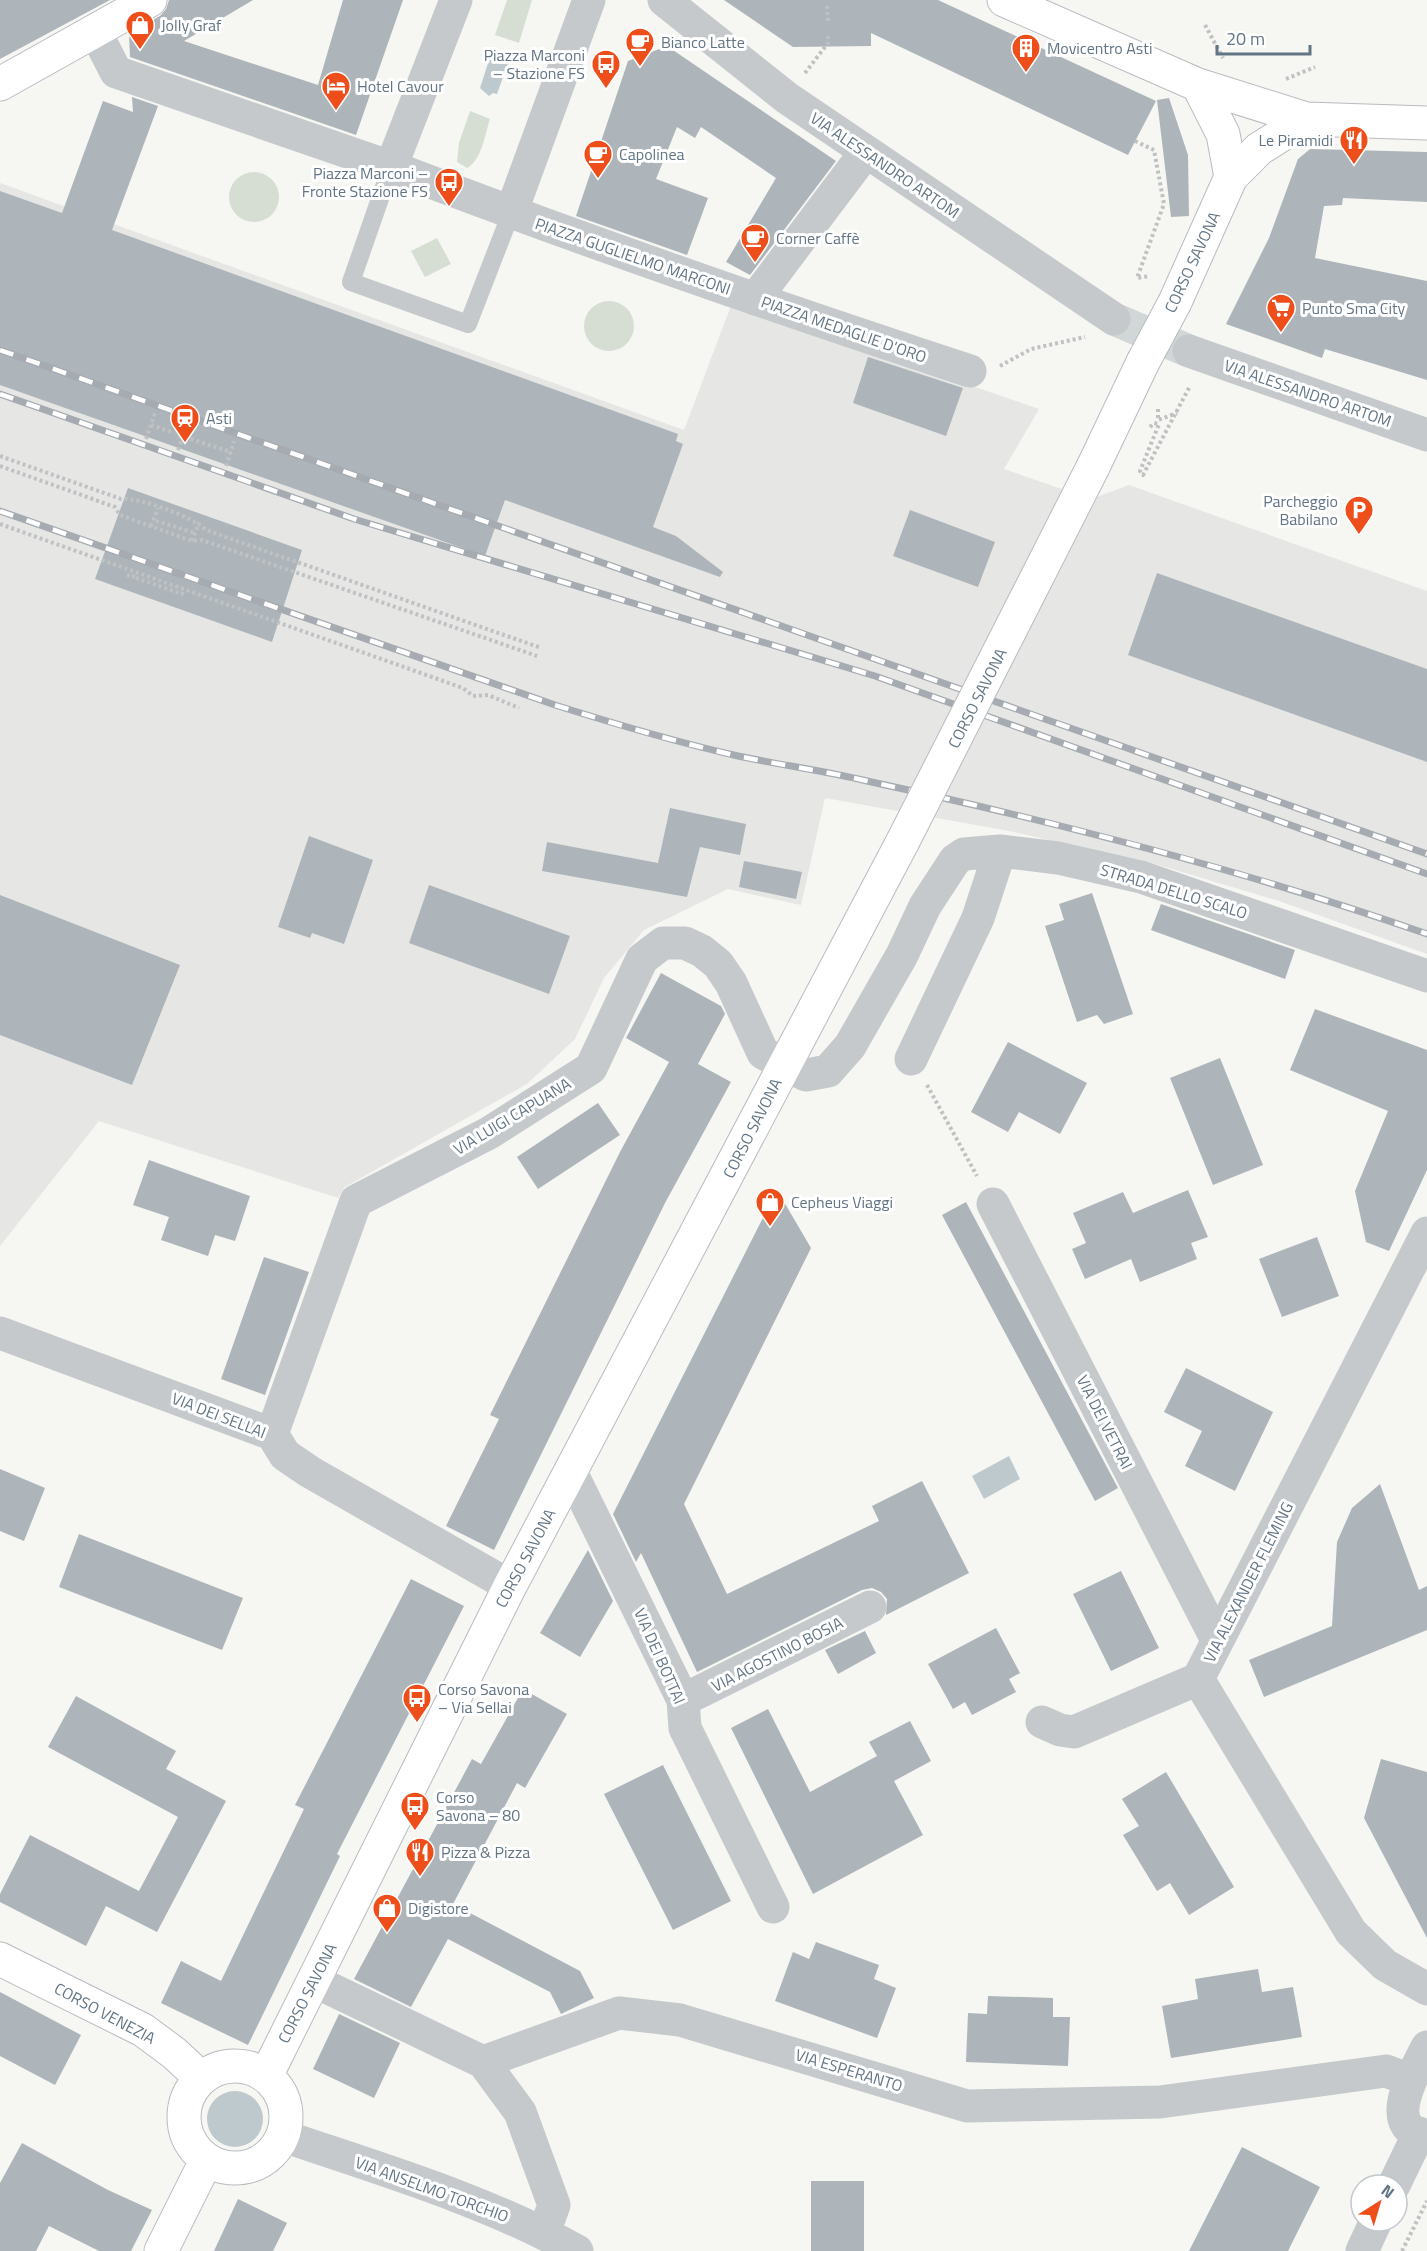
<svg xmlns="http://www.w3.org/2000/svg" width="1427" height="2251" viewBox="0 0 1427 2251" font-family="'Titillium Web',sans-serif">
  <style>
    .built { fill: #e6e7e5 }
    .green { fill: #d6ded3 }
    .water { fill: #bec9ce }
    .building { fill: #adb5ba }
    .lines { fill: none; stroke-linecap: round; stroke-linejoin: round }
    .street-tunnel { stroke: #d1d6d7; stroke-width: 33; stroke-dasharray: 33 16; stroke-linecap: butt }
    .primary-casing { stroke: #b8bcc0; stroke-width: 35 }
    .path { stroke: #bfc1c3; stroke-width: 4; stroke-dasharray: 3 3; stroke-linecap: butt }
    .lane { stroke: #c5c9cc; stroke-width: 18 }
    .street { stroke: #c5c9cc; stroke-width: 33 }
    .primary { stroke: #fff; stroke-width: 33 }
    .rail-casing { stroke: #a5abb1; stroke-width: 7 }
    .rail { stroke: #fff; stroke-width: 4.5; stroke-dasharray: 14; stroke-linecap: butt }
    .primary-bridge-casing { stroke: #b8bcc0; stroke-width: 35; stroke-linecap: butt }
    .primary-bridge { stroke: #fff; stroke-width: 33 }
    .labels { text-anchor: middle; stroke-width: 6; stroke-linejoin: round; paint-order: stroke }
    .poi-label { font-size: 16px; fill: #637585; stroke: #fff; text-anchor: start }
    .street-label { font-size: 16px; fill: #637585; stroke: #fff }
  </style>
  <rect width="100%" height="100%" fill="#f6f6f2"/>
  <path class="built" d="M0,183l684,247 48,-127 307,106 -35,60 87,30 38,-14 298,106v363l-148,-53 -117,-35 -153,-35 -184,-33 -24,107 -73,-16 -84,41 -40,48 -29,61 -48,45 -182,103 -7,11 -239,-77 -99,125z"/>
  <path class="green" d="M507,0h25l-13,43 -24,-8z
    M470,111l20,8c-5,15 -8,41 -23,49l-10,-6 2,-19z
    M229 197a25 25 0 1 1 50 0a25 25 0 1 1-50 0Z
    M437,238l14,26 -26,13 -14,-26z
    M584 326a25 25 0 1 1 50 0a25 25 0 1 1-50 0Z"/>
  <path class="water" d="M497,55l11,8 -11,31 -4,-1 -4,3 -9,-8 10,-31 4,1z
    M1009,1456l11,23 -36,20 -12,-23z
    M207 2119a28 28 0 1 1 56 0a28 28 0 1 1-56 0Z"/>
  <path class="building" d="M0,0h110l-110,59z
    M169,0h84l-69,41 134,44 25,-85h60l-47,135 -226,-78 -1,-24 31,-17 6,-7z
    M724,0h214l218,101 -28,54 -257,-122v13l-78,1z
    M667,46l169,115 -86,114 -24,-13 50,-84 -75,-51 -6,11 -18,-11 -21,52 52,19 -21,57 -111,-39 52,-155z
    M132,97l26,9 -46,124 566,204 -2,7 7,3 -30,83 23,9 47,36 -3,5 -215,-77 -20,56 -485,-171v-194l62,22 41,-112 30,11z
    M1169,98l19,57 1,61 -18,1 -14,-117z
    M1310,149l117,3v50l-84,-4 -1,7 -18,1 -9,52 112,23v99l-102,-31 -3,9 -96,-34 43,-86 29,-79z
    M868,357l95,31 -17,48 -93,-33z
    M128,488l174,62 -30,92 -177,-63z
    M910,510l85,32 -17,45 -85,-31z
    M1157,573l270,96v93l-299,-107z
    M670,808l76,16 -6,31 -40,-8 -13,50 -145,-26 5,-29 111,21z
    M309,836l64,24 -29,84 -32,-11 -2,5 -32,-11z
    M744,861l58,11 -6,27 -57,-12z
    M429,885l141,51 -21,58 -140,-51z
    M1092,893l41,121 -29,10 -7,-9 -20,7 -32,-96 19,-6 -5,-16z
    M0,895l180,70 -48,120 -132,-50z
    M1161,904l134,46 -10,29 -134,-49z
    M661,973l60,33 4,8 -27,50 33,18 -66,121 -171,347 -48,-24 53,-107 -9,-4 130,-263 49,-90 -43,-24z
    M1315,1009l112,41v120l-38,81 -23,-9 -11,-51 33,-80 -98,-41z
    M1008,1042l79,41 -27,51 -41,-22 -11,20 -37,-20z
    M1220,1058l43,107 -50,20 -43,-107z
    M598,1103l22,32 -82,54 -21,-32z
    M149,1160l101,36 -15,45 -20,-6 -7,21 -47,-16 8,-23 -36,-12z
    M777,1190l34,58 -127,256 43,90 152,-73 -7,-15 50,-25 47,92 -83,42 1,-16 -6,-7 -9,-4 -10,2 -165,82 -56,-119 -5,9 -23,-48z
    M1188,1190l20,47 -17,6 6,16 -57,23 -9,-23 -46,20 -13,-30 14,-6 -13,-30 50,-21 10,21z
    M966,1202l152,286 -23,13 -153,-286z
    M1317,1237l22,59 -57,21 -23,-58z
    M264,1257l45,15 -44,123 -44,-16z
    M1186,1368l87,44 -38,79 -50,-25 17,-35 -38,-19z
    M0,1469l45,19 -21,53 -24,-10z
    M1380,1484l39,106 8,-4v44l-163,67 -15,-37 83,-34 5,-84 15,-34z
    M79,1534l164,64 -21,52 -163,-63z
    M588,1550l25,51 -33,56 -40,-24z
    M1121,1571l38,77 -48,23 -38,-77z
    M411,1579l53,27 -127,248 3,2 -92,189 -87,-42 20,-42 40,20 83,-172 -9,-4z
    M996,1628l24,45 -11,6 7,13 -44,23 -7,-13 -12,7 -25,-45z
    M865,1631l11,22 -38,21 -13,-24z
    M523,1689l44,25 -42,74 -8,-5 -64,121 127,67 14,27 -33,16 -11,-22 -102,-53 -37,68 -57,-28 118,-220 9,5z
    M76,1696l100,55 -10,18 60,32 -69,131 -51,-26 -20,40 -86,-44v-8l30,-59 109,56 39,-74 -130,-70z
    M768,1709l42,83 67,-36 -8,-14 41,-21 21,40 -37,20 29,54 -110,59 -82,-166z
    M1381,1759l46,13v166l-63,-120z
    M663,1765l68,136 -58,29 -69,-136z
    M1166,1772l68,115 -45,28 -19,-32 -13,8 -34,-56 16,-9 -17,-27z
    M816,1942l63,23 -5,14 22,9 -19,50 -102,-37 18,-49 16,7z
    M1258,1969l4,23 31,-5 9,50 -131,21 -9,-52 36,-7 -3,-20z
    M0,1992l81,43 -26,50 -55,-29z
    M988,1996l65,2v19h17l-2,49 -102,-4 2,-49 19,1z
    M339,2014l61,29 -26,55 -61,-29z
    M22,2143l86,47 44,20 -21,41h-32l-50,-25 -13,25h-36v-68z
    M1242,2147l78,40 -32,64h-99z
    M811,2181h53v70h-53z
    M238,2199l49,24 -14,28h-59z"/>
  <g class="lines">
    <path class="street-tunnel" d="M1114,319l75,32"/>
    <g class="primary-casing">
      <path id="primary" d="M1004,0l194,85 108,34 121,4
        M0,84l150,-84
        M1198,85l25,49 8,43
        M1175,302l56,-125 28,-28 47,-30
        M1093,467l50,-105
        M0,1959l143,71 31,23 27,25
        M184 2117a51 51 0 1 1 102 0a51 51 0 1 1-102 0Z
        M266,2076l244,-490 393,-745
        M161,2251l45,-90"/>
    </g>
    <path class="path" d="M827,6l1,17
      M1205,25l18,33
      M805,73l23,-30v-7
      M1286,79l29,-12
      M1135,141l19,9 10,54 -27,74 13,-2
      M1000,366l31,-17 54,-12
      M1158,409v11l19,-7
      M151,425l23,8
      M1150,427l4,-4 5,1 -19,47 3,4 47,-89
      M185,437l46,15
      M146,439l9,-26
      M178,450l9,-26
      M0,456l121,43c17,-2 73,18 85,31l335,118
      M0,466l115,41 5,8 72,26 10,-1 335,116
      M226,466l8,-25
      M156,521l39,12
      M0,524l463,164 10,8 15,-1 31,13
      M151,526l7,-18
      M192,541l7,-19
      M127,575l6,2 2,-5
      M136,578l46,16 1,-4
      M927,1085l50,91
      M1402,2251l25,-50"/>
    <path class="lane" d="M391,167l-40,115 117,42 43,-111"/>
    <path class="street" d="M456,0l-65,167c191,73 384,140 579,204
      M664,0l123,98 327,221
      M95,31l21,41 275,95
      M511,213l78,-213
      M755,299l110,-146
      M1189,351l238,84
      M911,1059l67,-141 22,-67
      M993,1204l224,436
      M1427,1233l-229,446 153,253 34,33 42,24
      M0,1333l272,101 13,21 25,17 200,114
      M272,1434l84,-233 133,-68 102,-65 51,-109 21,-16h22l17,8 16,13 13,19 32,70 43,22 22,-4 22,-25 52,-91 23,-49 30,-46 9,-6 36,-3 58,7 83,19 286,99
      M571,1472l112,228 2,28 88,179
      M683,1700l187,-93
      M1042,1722l18,8 14,2 124,-53
      M314,1981l169,81 136,-49 61,7 287,86 193,-4 226,-31 24,9
      M1427,2047c-9,19 -37,63 -17,82 4,3 12,6 17,9
      M483,2062l37,50 34,93 -10,28
      M283,2136c100,34 202,64 294,115
      M1394,2185l25,-52
      M1362,2251l14,-30"/>
    <use href="#primary" class="primary"/>
    <g class="rail-casing">
      <path id="rail" d="M0,350l1427,504
        M0,394l354,125 521,157 552,198
        M0,511l555,194c60,19 121,37 183,51 43,9 87,15 129,25 190,41 377,89 560,153"/>
    </g>
    <use href="#rail" class="rail"/>
    <g class="primary-bridge-casing">
      <path id="primary-bridge" d="M1143,362l32,-60
        M903,841l190,-374"/>
    </g>
    <use href="#primary-bridge" class="primary-bridge"/>
  </g>
  <defs>
    <g id="shop-pin" transform="scale(1.5)"><path d="M0 17L-7.5 6A9.5 9.5 0 1 1 7.5 6Z" fill="#ee4e1a" stroke="#fff"/><path d="M-5-2.5h2.3a2.7 3.5 0 0 1 5.4 0H5L5.5 6h-11ZM-1.5-2.5h3a1.5 2.3 0 0 0-3 0Z" fill="#fff"/></g>
    <g id="cafe-pin" transform="scale(1.5)"><path d="M0 17L-7.5 6A9.5 9.5 0 1 1 7.5 6Z" fill="#ee4e1a" stroke="#fff"/><path d="M-5.5-4.5H6V0H3Q3 3.5 0 3.5H-2.5Q-5.5 3.5-5.5 0ZM3-3.2v2h1.7v-2ZM-6 4.5H4V6H-6Z" fill="#fff"/></g>
    <g id="building-pin" transform="scale(1.5)"><path d="M0 17L-7.5 6A9.5 9.5 0 1 1 7.5 6Z" fill="#ee4e1a" stroke="#fff"/><path d="M-4-6H4V6H1V3H-1V6H-4ZM-2.5-4.3h1.7v1.8h-1.7ZM.8-4.3h1.7v1.8H.8ZM-2.5-1h1.7V.8h-1.7ZM.8-1h1.7V.8H.8Z" fill="#fff"/></g>
    <g id="bus-pin" transform="scale(1.5)"><path d="M0 17L-7.5 6A9.5 9.5 0 1 1 7.5 6Z" fill="#ee4e1a" stroke="#fff"/><path d="M-5-6H5V4H4V6H2V4H-2V6H-4V4H-5ZM-3.5-4V0h7V-4ZM-3.5 1.2v1.5H-2V1.2ZM2 1.2v1.5H3.5V1.2Z" fill="#fff"/></g>
    <g id="hotel-pin" transform="scale(1.5)"><path d="M0 17L-7.5 6A9.5 9.5 0 1 1 7.5 6Z" fill="#ee4e1a" stroke="#fff"/><path d="M-6-4.5h1.5V1H6V5H4.5V3h-9V5H-6ZM-4 0a1.8 1.8 0 1 1 3.6 0ZM.5 0V-2.5h3Q6-2.5 6 0Z" fill="#fff"/></g>
    <g id="restaurant-pin" transform="scale(1.5)"><path d="M0 17L-7.5 6A9.5 9.5 0 1 1 7.5 6Z" fill="#ee4e1a" stroke="#fff"/><path d="M-5-6h1v4h1v-4h1v4h1v-4h1v5L-1.5 .5V6h-2V.5L-5-1ZM5-6V6H3V1.5H1.5Q1.5-4 5-6Z" fill="#fff"/></g>
    <g id="supermarket-pin" transform="scale(1.5)"><path d="M0 17L-7.5 6A9.5 9.5 0 1 1 7.5 6Z" fill="#ee4e1a" stroke="#fff"/><path d="M-6-5.5h2.5l.6 2H6L4.5 2H-2.5L-4.4-4H-6ZM-1.5 3.2a1.3 1.3 0 1 0 .1 0ZM3 3.2a1.3 1.3 0 1 0 .1 0Z" fill="#fff"/></g>
    <g id="station-pin" transform="scale(1.5)"><path d="M0 17L-7.5 6A9.5 9.5 0 1 1 7.5 6Z" fill="#ee4e1a" stroke="#fff"/><path d="M-3-6H3Q5-6 5-4V2Q5 4 3 4L4.5 6H3L1.5 4h-3L-3 6H-4.5L-3 4Q-5 4-5 2V-4Q-5-6-3-6ZM-3.5-4v3h7v-3ZM-3.5 1v1.5H-2V1ZM2 1v1.5H3.5V1Z" fill="#fff"/></g>
    <g id="parking-pin" transform="scale(1.5)"><path d="M0 17L-7.5 6A9.5 9.5 0 1 1 7.5 6Z" fill="#ee4e1a" stroke="#fff"/><path d="M-3.5-5.5H1a3.5 3.5 0 0 1 0 7H-1V5.5H-3.5ZM-1-3.4V-.6H.8a1.4 1.4 0 0 0 0-2.8Z" fill="#fff"/></g>
  </defs>
  <g fill-rule="evenodd">
    <use href="#shop-pin" x="140" y="25"/>
    <use href="#cafe-pin" x="640" y="42"/>
    <use href="#building-pin" x="1026" y="48"/>
    <use href="#bus-pin" x="606" y="64"/>
    <use href="#hotel-pin" x="336" y="86"/>
    <use href="#restaurant-pin" x="1354" y="140"/>
    <use href="#cafe-pin" x="598" y="154"/>
    <use href="#bus-pin" x="449" y="182"/>
    <use href="#cafe-pin" x="755" y="238"/>
    <use href="#supermarket-pin" x="1281" y="308"/>
    <use href="#station-pin" x="185" y="418"/>
    <use href="#parking-pin" x="1359" y="510"/>
    <use href="#shop-pin" x="770" y="1202"/>
    <use href="#bus-pin" x="417" y="1698"/>
    <use href="#bus-pin" x="415" y="1806"/>
    <use href="#restaurant-pin" x="420" y="1852"/>
    <use href="#shop-pin" x="387" y="1908"/>
  </g>
  <g class="labels">
    <g class="poi-label">
      <text x="161" y="31">Jolly Graf</text>
      <text x="661" y="48">Bianco Latte</text>
      <text x="1047" y="54">Movicentro Asti</text>
      <text x="585" y="61" text-anchor="end">Piazza Marconi<tspan x="585" dy="18">– Stazione FS</tspan></text>
      <text x="357" y="92">Hotel Cavour</text>
      <text x="1333" y="146" text-anchor="end">Le Piramidi</text>
      <text x="619" y="160">Capolinea</text>
      <text x="428" y="179" text-anchor="end">Piazza Marconi –<tspan x="428" dy="18">Fronte Stazione FS</tspan></text>
      <text x="776" y="244">Corner Caffè</text>
      <text x="1302" y="314">Punto Sma City</text>
      <text x="206" y="424">Asti</text>
      <text x="1338" y="507" text-anchor="end">Parcheggio<tspan x="1338" dy="18">Babilano</tspan></text>
      <text x="791" y="1208">Cepheus Viaggi</text>
      <text x="438" y="1695">Corso Savona<tspan x="438" dy="18">– Via Sellai</tspan></text>
      <text x="436" y="1803">Corso<tspan x="436" dy="18">Savona – 80</tspan></text>
      <text x="441" y="1858">Pizza &amp; Pizza</text>
      <text x="408" y="1914">Digistore</text>
    </g>
    <g class="street-label">
      <text transform="translate(885 165) rotate(34)" y="6">VIA ALESSANDRO ARTOM</text>
      <text transform="translate(633 256) rotate(19)" y="6">PIAZZA GUGLIELMO MARCONI</text>
      <text transform="translate(1192 262) rotate(-65)" y="6">CORSO SAVONA</text>
      <text transform="translate(844 329) rotate(19)" y="6">PIAZZA MEDAGLIE D'ORO</text>
      <text transform="translate(1308 393) rotate(19)" y="6">VIA ALESSANDRO ARTOM</text>
      <text transform="translate(977 698) rotate(-63)" y="6">CORSO SAVONA</text>
      <text transform="translate(1174 891) rotate(17)" y="6">STRADA DELLO SCALO</text>
      <text transform="translate(512 1116) rotate(-31)" y="6">VIA LUIGI CAPUANA</text>
      <text transform="translate(752 1128) rotate(-63)" y="6">CORSO SAVONA</text>
      <text transform="translate(219 1415) rotate(21)" y="6">VIA DEI SELLAI</text>
      <text transform="translate(1105 1422) rotate(63)" y="6">VIA DEI VETRAI</text>
      <text transform="translate(525 1558) rotate(-62)" y="6">CORSO SAVONA</text>
      <text transform="translate(1248 1582) rotate(-63)" y="6">VIA ALEXANDER FLEMING</text>
      <text transform="translate(777 1654) rotate(-27)" y="6">VIA AGOSTINO BOSIA</text>
      <text transform="translate(660 1656) rotate(66)" y="6">VIA DEI BOTTAI</text>
      <text transform="translate(307 1993) rotate(-63)" y="6">CORSO SAVONA</text>
      <text transform="translate(105 2013) rotate(28)" y="6">CORSO VENEZIA</text>
      <text transform="translate(849 2070) rotate(17)" y="6">VIA ESPERANTO</text>
      <text transform="translate(432 2189) rotate(20)" y="6">VIA ANSELMO TORCHIO</text>
    </g>
  </g>
  <g transform="translate(1379 2203) rotate(37)"><circle r="28" fill="#ffffff" stroke="#c1c8ce" stroke-width="1.5"/>
  <path d="M0-4.5L10 22L0 15L-10 22Z" fill="#ee4e1a"/>
  <text y="-9" font-size="16" font-weight="bold" text-anchor="middle" fill="#637585">N</text>
  </g>
  <path d="M1217 45v9h93v-9" fill="none" stroke="#637585" stroke-width="3"/>
  <text x="1226" y="45" font-size="18" fill="#637585" stroke="#ffffff" stroke-width="4.5" paint-order="stroke">20 m</text>
</svg>
